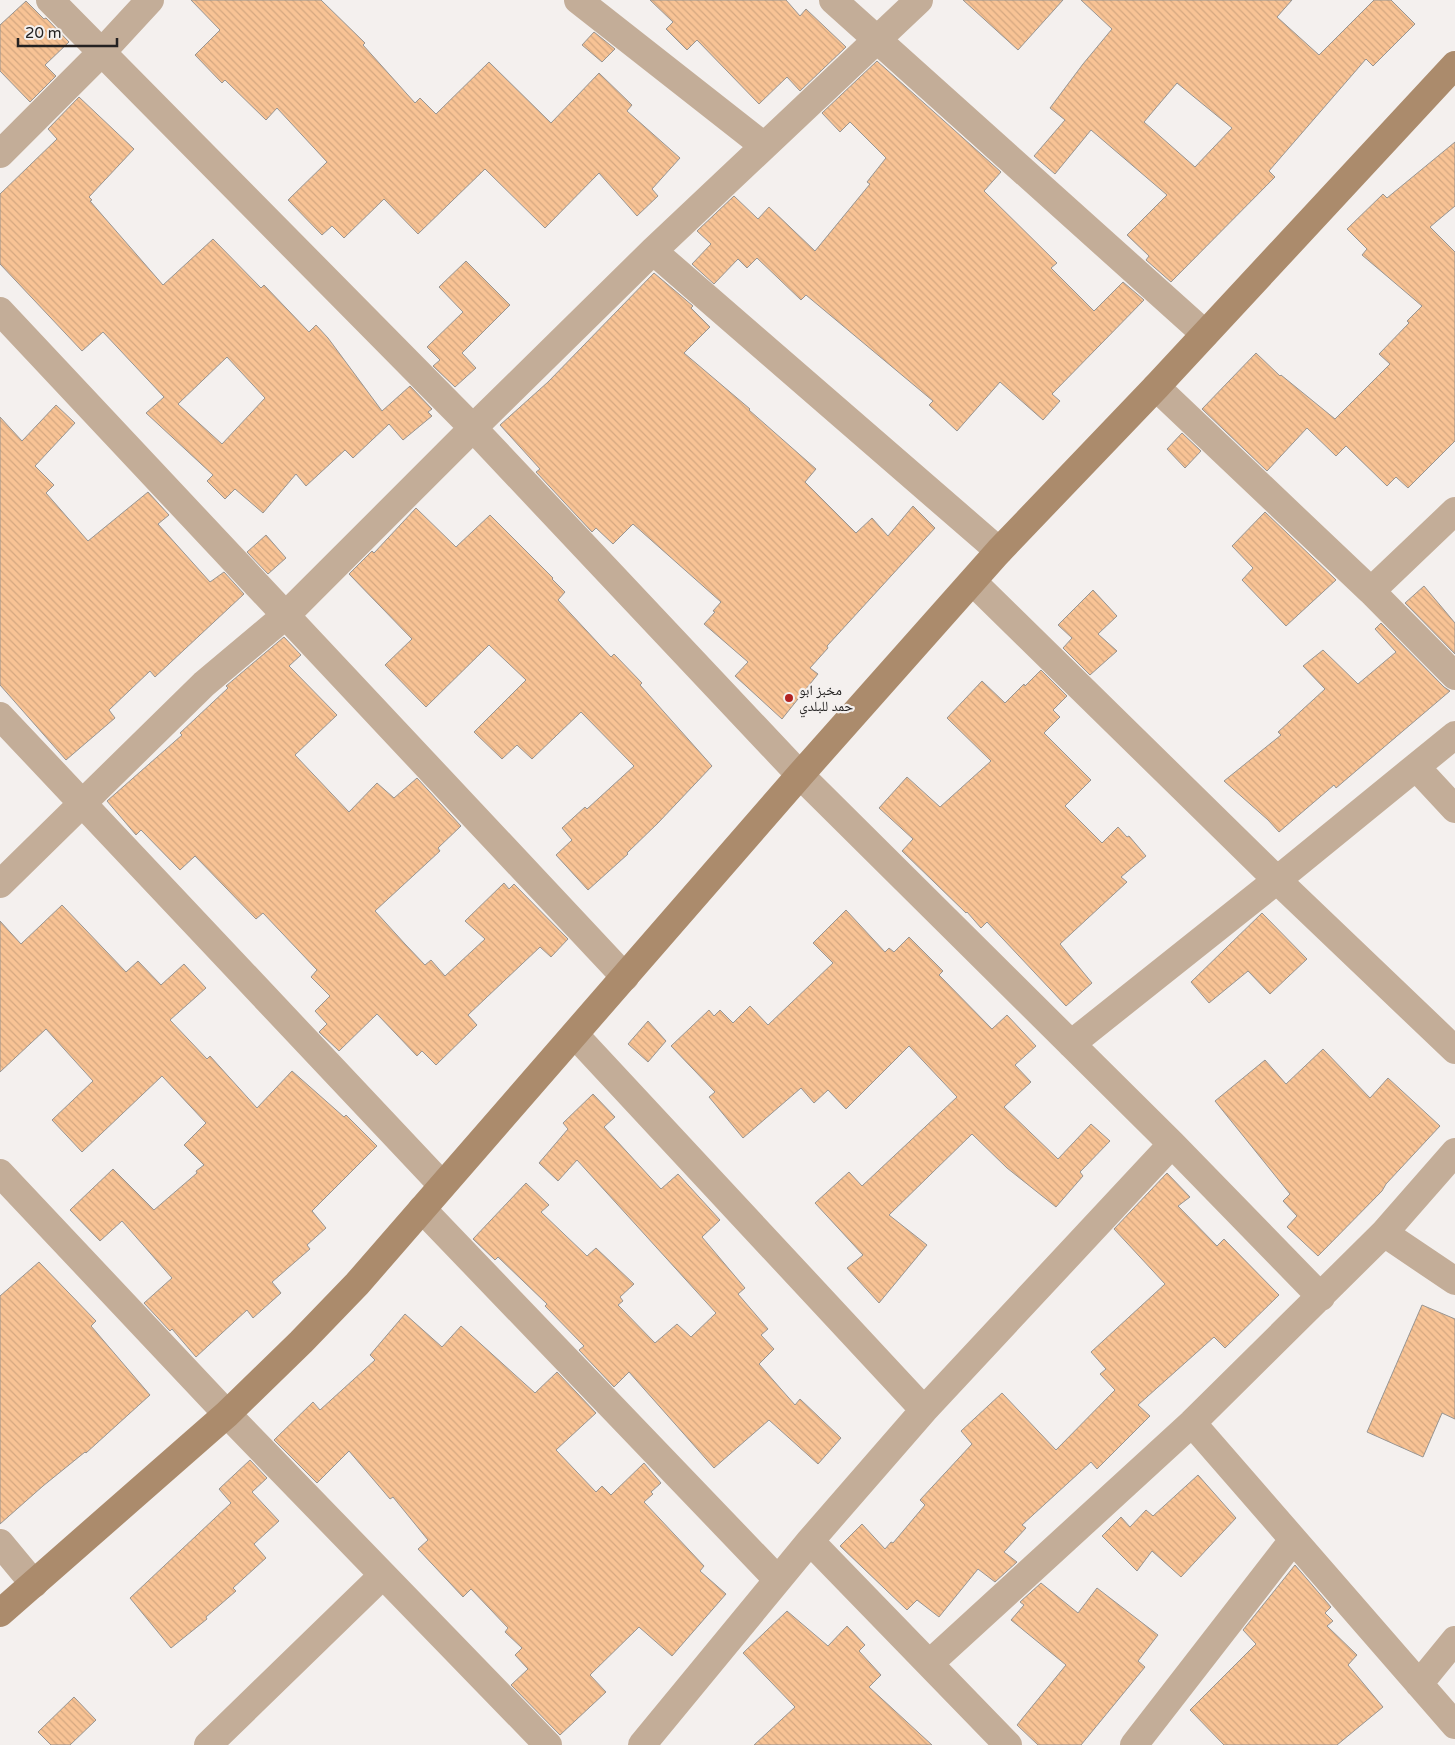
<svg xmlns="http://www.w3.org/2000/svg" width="1455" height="1745" viewBox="0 0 1455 1745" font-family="'Varela Round','Noto Naskh Arabic',sans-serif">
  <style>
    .building { fill: url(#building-back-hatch); stroke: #989592; fill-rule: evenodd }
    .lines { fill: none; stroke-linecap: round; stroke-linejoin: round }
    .street { stroke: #c3ad98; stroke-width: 28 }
    .secondary { stroke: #ab8b6c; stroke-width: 28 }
    .poi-dot { fill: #b22222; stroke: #f4f0ee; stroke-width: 2 }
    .labels { text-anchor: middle; stroke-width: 4.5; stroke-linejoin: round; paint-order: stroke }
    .poi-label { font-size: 14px; fill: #242222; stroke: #f4f0ee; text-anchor: start }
  </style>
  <defs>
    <pattern id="building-back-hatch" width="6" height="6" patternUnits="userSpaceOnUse" patternTransform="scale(1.25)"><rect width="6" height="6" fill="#f8c395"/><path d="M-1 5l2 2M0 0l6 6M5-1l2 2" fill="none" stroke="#d4a780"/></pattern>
  </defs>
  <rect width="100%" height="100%" fill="#f4f0ee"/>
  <path class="building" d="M191,0h130l44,43 -2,2 52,58 5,-5 16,16 53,-52 62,61 48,-50 33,32 -5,6 53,47 -28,31 6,7 -21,20 -38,-43 -54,55 -60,-59 -67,65 -34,-35 -40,39 -12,-12 -10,9 -34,-35 39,-38 -50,-54 -11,12 -41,-40 -3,3 -27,-28 25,-25z
    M650,0h136l14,16 6,-7 40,38 -46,44 -13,-14 -28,27 -62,-64 -10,10 -21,-21 7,-7z
    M963,0h100l-45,50z
    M1081,0h211l-15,17 42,38 55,-55h17l24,24 -42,42 -7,-7 -97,112 6,6 -104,105 -25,-22 3,-4 -22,-21 40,-40 -76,-65 -36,44 -21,-18 31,-36 -15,-12 33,-44 29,-35zM1177,83l55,45 -37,39 -51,-45z
    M26,1l18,18 2,-1 23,24 -24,23 11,11 -26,26 -30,-31v-46z
    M594,32l21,17 -13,13 -20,-17z
    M877,61l124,111 -17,19 73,72 -6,5 43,43 29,-29 21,18 -92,94 8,7 -17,19 -43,-38 -43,49 -28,-26 4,-4 -127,-106 -5,5 -44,-42 -10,10 -9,-9 -24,25 -22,-20 19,-20 -14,-13 37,-35 24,23 11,-12 46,44 55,-67 -3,-2 19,-24 -36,-36 -10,10 -18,-19z
    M79,97l55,52 -45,48 3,3 -2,1 73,84 50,-46 48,49 3,-3 45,47 7,-7 12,13 54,73 28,-25 22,23 -4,3 4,4 -29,24 -14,-16 -36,34 -8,-8 -39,36 -10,-12 -33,39 -28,-24 -10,10 -18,-18 6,-6 -67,-62 18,-16 -61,-65 -21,19 -82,-87v-70l57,-55 -9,-10zM227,357l38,41 -43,46 -44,-40z
    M1455,142v64l-25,21 25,25v189l-47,47 -12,-11 -9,9 -41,-40 -10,10 -29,-28 -40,43 -65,-62 54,-56 24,23 1,-1 54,44 55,-55 -11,-10 30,-31 -2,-2 15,-15 -60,-51 5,-6 -20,-20 36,-35 4,4z
    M466,261l44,44 -48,48 14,15 -21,19 -22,-21 7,-6 -13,-13 36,-35 -24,-25z
    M654,273l39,33 -2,2 19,19 -26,26 66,56 -1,1 67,59 -11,13 51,51 16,-15 16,18 25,-30 22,22 -108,118 1,2 -18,20 8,6 -36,45 -47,-43 13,-14 -44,-38 11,-12 -2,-1 8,-9 -88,-78 -20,20 -17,-16 -4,4 -56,-60 4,-3 -40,-44 48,-43z
    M56,405l19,18 -40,43 19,19 -8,8 42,48 60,-49 21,23 -11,9 52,58 14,-10 20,22 -89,83 -5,-6 -41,39 6,8 -49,42 -66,-75v-268l22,24z
    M1182,433l19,18 -16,17 -18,-19z
    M416,508l40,39 34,-32 63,63 -1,1 13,13 -7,8 53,57 3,-3 28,29 -2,2 72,81 -54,57 -31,30 1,1 -40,36 -32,-35 16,-15 -10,-12 23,-21 2,2 47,-43 -53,-54 -49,47 -15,-14 -15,14 -28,-27 52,-52 -37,-35 -63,62 -41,-42 27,-26 -63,-65 23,-23 2,2z
    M1265,512l71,68 -50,46 -44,-46 11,-12 -21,-22z
    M266,535l20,23 -18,16 -21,-22z
    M1424,586l31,37v31l-50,-51z
    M1093,590l24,26 -19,18 19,17 -27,24 -27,-27 9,-10 -14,-13z
    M1381,623l63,64 6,4 -114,97 -2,-3 -55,47 -11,-12 -44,-39 57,-46 -3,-3 47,-43 -22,-23 20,-16 35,34 38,-32 -21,-23z
    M284,637l17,18 -12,11 48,49 -42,40 54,57 28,-29 17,15 23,-20 44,48 -23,22 2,3 -65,60 30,33 20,21 6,-5 14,16 40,-37 -20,-18 39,-38 5,6 5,-5 54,55 -17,18 -11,-10 -72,68 9,10 -41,40 -14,-14 -5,5 -40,-42 -38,37 -20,-19 8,-8 -12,-13 15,-15 -19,-19 6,-7 -54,-57 -7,6 -61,-63 -15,14 -39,-40 -5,5 -29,-34 75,-66 -2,-2 48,-45 -2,-2z
    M1041,670l26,26 -14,14 7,7 -16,16 47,47 -26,26 37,37 16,-16 9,10 2,-1 17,20 -25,21 6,5 -67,62 32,39 -26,23 -79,-84 -6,6 -14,-16 -1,1 -64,-62 11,-12 -34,-31 28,-31 33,30 51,-46 -44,-43 35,-37 23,22 19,-19 1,2z
    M62,905l64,67 12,-11 23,24 23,-21 22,24 -36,32 37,39 3,-3 47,52 35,-37 52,46 2,-2 31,31 -65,65 14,17 -19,17 3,4 -38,33 9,11 -28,25 -6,-8 -51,47 -24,-28 -2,2 -26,-28 28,-25 -50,-57 -22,20 -30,-31 43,-41 41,41 43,-37 -1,-2 8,-6 -20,-20 22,-22 -44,-47 -80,76 -30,-32 41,-39 -47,-52 -46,43v-151l21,23z
    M846,910l39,42 4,-4 5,4 15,-15 34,34 -4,4 53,54 15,-14 29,31 -21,19 16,17 -27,25 54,52 33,-35 19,17 -30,31 3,4 -27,31 -49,-39 -35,-34 -83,81 38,30 -48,58 -32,-35 16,-13 -48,-52 34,-31 13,14 95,-89 -48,-51 -63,63 -18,-19 -14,13 -13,-15 -58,50 -34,-41 6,-5 -44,-46 38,-36 5,6 6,-6 13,13 17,-17 18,19 65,-62 -20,-20z
    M1262,913l45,46 -37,35 -22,-23 -39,32 -18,-21z
    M648,1021l18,20 -18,21 -20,-18z
    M1323,1049l47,49 18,-20 52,48 -54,58 -4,7 -64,65 -31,-29 10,-11 -14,-15 7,-7 -75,-93 50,-41 21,24z
    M593,1094l22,23 -11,10 57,62 17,-15 42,46 -18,17 43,51 -7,6 30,35 -7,6 13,14 -15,15 36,41 5,-6 41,39 -23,26 -49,-44 -55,48 -85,-96 -15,15 -35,-37 5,-4 -39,-40 2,-2 -49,-47 -3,3 -22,-21 53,-56 23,22 -8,7 46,44 9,-8 38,36 -14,13 3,4 -5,4 37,38 22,-19 14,13 25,-24 -139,-153 -19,21 -19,-18 29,-34 -5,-6z
    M1167,1173l23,24 -12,9 39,40 7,-7 55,56 -54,53 -11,-11 -76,68 12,11 -53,53 -6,-7 -69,63 4,3 -22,24 13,10 -22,20 -17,-13 -39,48 -22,-17 -10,10 -67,-64 22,-22 23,25 6,-7 2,1 32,-38 -5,-5 52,-56 -11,-13 41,-38 54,57 59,-60 -15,-16 6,-5 -15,-17 74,-68 -51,-55z
    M39,1262l57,59 -5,5 59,69 -64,58 -1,-1 -42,34 -43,38v-228z
    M1422,1305l33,14v100l-13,-6 -19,44 -56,-25z
    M405,1314l37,33 19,-21 74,67 22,-21 39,41 -40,37 40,42 6,-6 9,9 33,-32 17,20 -10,9 2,2 -9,8 60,64 -4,5 26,23 -54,62 -33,-29 -49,48 16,17 -46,43 -49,-50 17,-16 -13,-14 7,-7 -17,-16 3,-4 -37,-39 -8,8 -45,-48 10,-9 -35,-43 -3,2 -41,-48 -32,32 -43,-43 39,-38 7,8 55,-50 -5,-5z
    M250,1460l17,18 -15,14 27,29 -25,23 12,14 -33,30 3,3 -30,26 1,2 -36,29 -41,-50 101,-95 -12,-14z
    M1198,1475l38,43 -55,59 -29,-26 -15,20 -35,-35 19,-19 9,10 16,-17 7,6z
    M1295,1565l36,42 -6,6 8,8 -6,5 30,29 -9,10 35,42 -46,38h-113l-34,-35 66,-66 -13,-14z
    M1041,1583l37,30 19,-25 61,47 -20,26 7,6 -64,78h-43l-21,-20 49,-60 -55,-45 13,-15 -4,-3z
    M787,1611l41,35 19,-20 18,19 -6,6 22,24 -12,12 63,58h-178l41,-38 -52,-54z
    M74,1697l22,23 -26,25h-19l-13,-13z"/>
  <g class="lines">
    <path class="street" d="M50,0l423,428 327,347 372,369 149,153
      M578,0l186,146
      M833,0l372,334
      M0,154l102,-102 48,-52
      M653,251l346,300
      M0,311l625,666
      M1156,387l215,204 84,85
      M973,582l304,298 178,170
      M1371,591l84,-80
      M0,716l442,469
      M1416,767l39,42
      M0,884l204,-200 82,-69 187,-187 180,-177 266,-251
      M575,1035l349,375
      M1071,1044l206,-164 178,-145
      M0,1173l227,241 321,331
      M422,1209l356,371
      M1384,1233l71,48
      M1192,1423l263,302
      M810,1541l198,204
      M0,1543l34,41
      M930,1663l262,-240 192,-190 71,-81
      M1419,1684l36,-44
      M208,1745l175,-170
      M642,1745l168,-204 114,-131 248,-266
      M1134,1745l159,-205"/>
    <path class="secondary" d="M0,1613l227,-199 74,-72 56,-58 443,-509 199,-224 157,-164 299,-322"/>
  </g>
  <circle class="poi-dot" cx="789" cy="698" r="5"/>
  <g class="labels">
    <g class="poi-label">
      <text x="799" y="695">مخبز ابو<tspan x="799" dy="16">حمد للبلدي</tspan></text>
    </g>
  </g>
  <path d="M18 38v8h99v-8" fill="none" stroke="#242222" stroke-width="2.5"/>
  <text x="25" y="38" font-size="15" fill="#242222" stroke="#f4f0ee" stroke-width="4" paint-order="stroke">20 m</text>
</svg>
